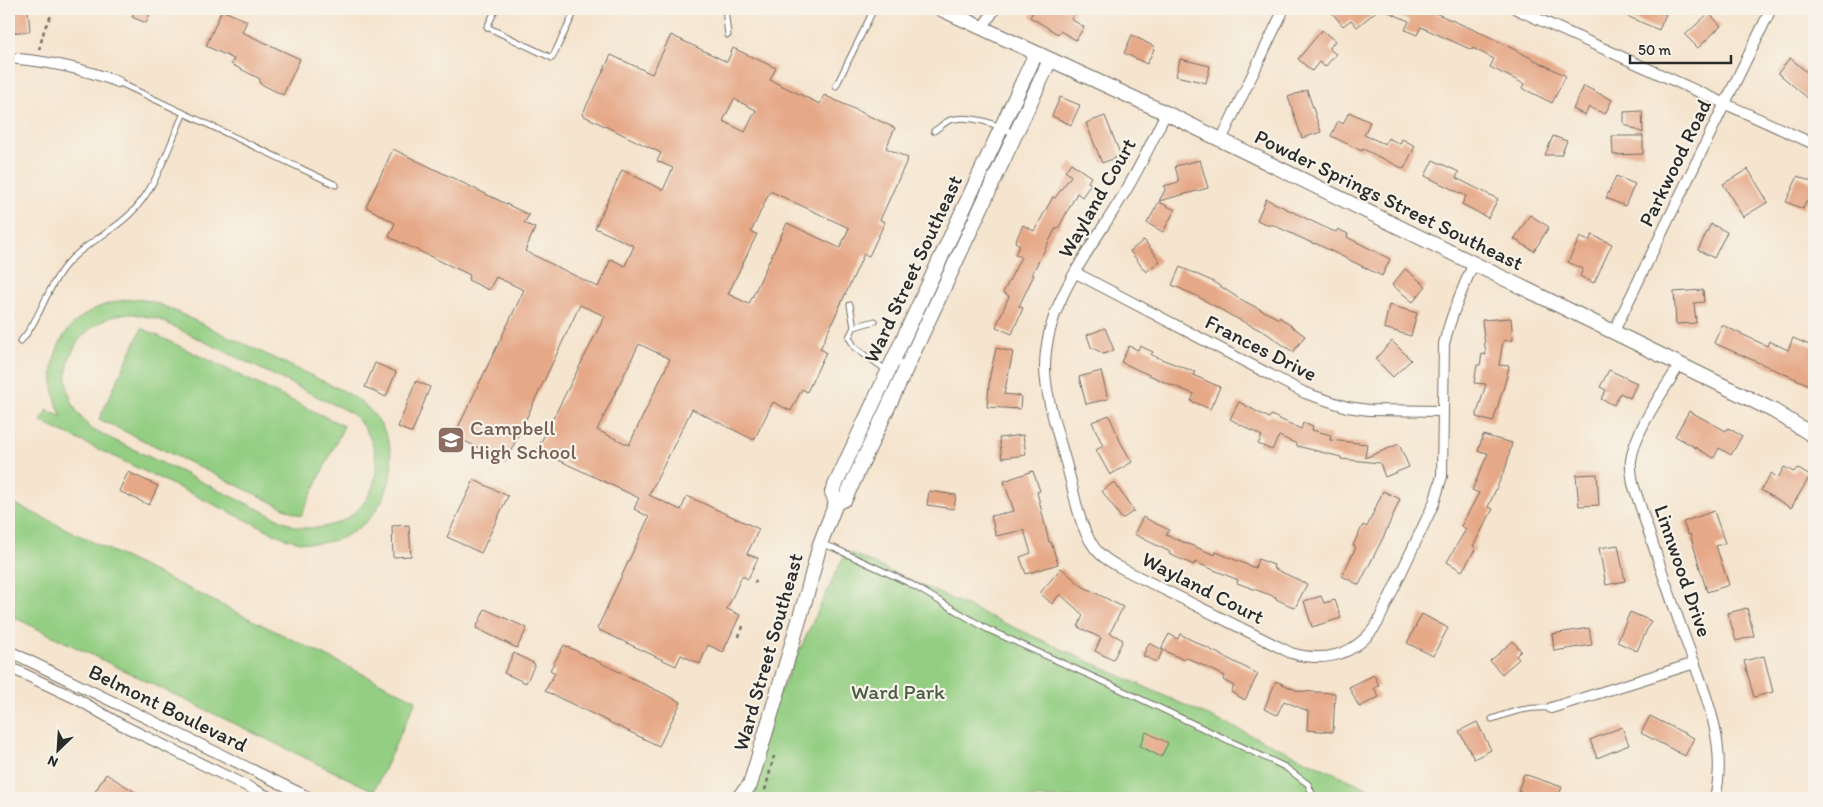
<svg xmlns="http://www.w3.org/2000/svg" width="1823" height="807" viewBox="0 0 1823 807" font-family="Itim,sans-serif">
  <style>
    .green { fill: #93ce82; stroke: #5f7c56; fill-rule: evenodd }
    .building { fill: #e6a988; fill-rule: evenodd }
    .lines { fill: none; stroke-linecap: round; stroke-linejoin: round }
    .service-casing { stroke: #726c64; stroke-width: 7 }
    .minor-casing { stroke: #726c64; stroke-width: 12 }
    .tertiary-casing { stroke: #726c64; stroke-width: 16 }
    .path { stroke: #726c64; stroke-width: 2.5; stroke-dasharray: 4 4; stroke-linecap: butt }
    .service { stroke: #fff; stroke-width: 5 }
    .minor { stroke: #fff; stroke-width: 10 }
    .tertiary { stroke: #fff; stroke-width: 14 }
    .labels { text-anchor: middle; stroke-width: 4.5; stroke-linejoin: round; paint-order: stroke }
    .street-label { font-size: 21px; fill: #2b2b2b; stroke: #f7f3e8 }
    .education-label { font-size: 21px; fill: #785e54; stroke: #f7f3e8; text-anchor: start }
    .park-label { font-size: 21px; fill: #4a5c45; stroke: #f7f3e8 }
  </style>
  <rect width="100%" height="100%" fill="#f7f3e8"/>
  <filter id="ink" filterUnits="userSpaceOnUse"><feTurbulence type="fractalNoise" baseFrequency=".02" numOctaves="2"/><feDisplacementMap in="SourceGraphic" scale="10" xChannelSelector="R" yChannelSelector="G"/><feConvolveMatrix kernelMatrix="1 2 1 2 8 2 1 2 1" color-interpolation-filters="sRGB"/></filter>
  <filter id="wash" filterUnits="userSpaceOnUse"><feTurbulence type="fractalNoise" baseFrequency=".0096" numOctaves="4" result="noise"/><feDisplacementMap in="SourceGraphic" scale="20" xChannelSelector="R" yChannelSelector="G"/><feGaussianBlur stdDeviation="1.12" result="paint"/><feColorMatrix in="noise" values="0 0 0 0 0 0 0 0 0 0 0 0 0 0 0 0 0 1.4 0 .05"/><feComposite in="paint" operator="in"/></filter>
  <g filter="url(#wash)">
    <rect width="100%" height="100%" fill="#f5e4ce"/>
    <path class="green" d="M136,299l15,2 13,5 182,86c14,8 25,17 34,31 33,53 -10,125 -73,120 -10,-1 -20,-4 -29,-8l-237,-113 6,-12 15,7c-28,-61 8,-115 74,-118zM122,314h12l24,5 193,94c53,48 17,125 -55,114l-203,-97c-45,-39 -30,-102 29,-116z
      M142,328l202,98 -43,90 -202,-97z
      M9,501l407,199 -42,91 -365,-176z
      M846,551l543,247h-645l27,-87z"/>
    <g id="blocks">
      <path class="building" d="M9,9h19l2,22 -21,2z
        M135,9h17l-6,14 -14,-6z
        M1035,9h41l-5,10 13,8 -8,13 -16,-9 -2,3 -28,-17z
        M1329,9h50l-22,18 -6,-7 -8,6z
        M1381,9h45l62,27 78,40 -14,27 -30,-15 2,-4 -34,-17 4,-8 -21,-11 -1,2 -51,-23 -4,8 -12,-5 4,-9z
        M1611,9h43l12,5 -7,16z
        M222,10l25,11 -5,11 58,27 -17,36 -24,-12 1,-4 -29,-15 3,-5 -28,-13z
        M1709,13l12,13 -23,22 -13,-13z
        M1322,30l13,11 -6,8 7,5 -11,13 -6,-5 -7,9 -14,-12z
        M671,35l56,27 6,-14 43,20 -6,12 50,24 4,-9 71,33 -9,20 22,10 -28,62 5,2 -16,34 -5,-2 -44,95 6,3 -19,40 -5,-3 -11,22 -18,-9 -19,38 -62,-31 -43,86 32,15 6,-14 72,33 -12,25 11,4 -10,21 -6,-3 -15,33 13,6 -17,37 -15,-7 -8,19 -19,-9 -5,11 -79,-37 52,-112 -15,-8 5,-11 -102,-48 68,-134 -25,-11 -74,156 -52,-25 70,-146 -28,-13 -7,13 -21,-10 2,-5 -81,-38 6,-14 -29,-16 27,-58 136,66 -5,8 11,5 -10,23 73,36 13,-28 14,7 9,-20 -39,-18 27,-58 41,20 10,-22 -16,-7 4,-8 -79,-38 29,-60 41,19zM734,99l22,11 -11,22 -22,-11zM770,191l79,37 -9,20 -53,-25 -38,81 -21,-10 29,-60 -6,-2zM639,344l31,15 -41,86 -32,-15z
        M1132,35l23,12 -8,17 -23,-11z
        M1790,58l24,20v14l-5,7 -31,-26z
        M1180,59l30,7 -4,17 -30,-7z
        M1584,86l28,14 -7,14 -16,-7 -4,8 -12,-6z
        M1307,90l14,42 -19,6 -14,-41z
        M1060,97l20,8 -9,20 -19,-9z
        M1642,111l1,22 -19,-9v-12z
        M1349,112l21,10 -6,13 21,9 3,-6 12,6 2,-5 13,7 -11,23 -41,-20 -1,2 -31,-15 7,-15 5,3z
        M1105,116l16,40 -19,7 -16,-40z
        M1553,136l14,5 -6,14h-16z
        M1612,136h31v18l-30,1z
        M1200,160l8,28 -49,13 6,-11 -1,-4 15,-4 -4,-16z
        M1433,160l26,12 -3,6 42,21 -10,19 -26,-14 4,-8 -41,-20z
        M1071,163l20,14 -3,5 3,2 -9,13 -5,-4 -19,36 -2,-1 -24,46 2,1 -15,31 4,2 -11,26 -16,-7 13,-31 -6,-3 18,-36 -6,-3 5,-9 -5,-3 8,-17 11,6 19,-34 2,1 16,-22 -6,-5z
        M1748,169l20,33 -25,15 -20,-33z
        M1616,176l19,8 -10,22 -19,-8z
        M1798,176l16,7v22l-8,-4 -3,8 -17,-7z
        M1266,199l62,30 8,3 2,-3 10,5 -1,3 43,22 -8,17 -67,-33 -1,1 -43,-20 -1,2 -13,-6z
        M1159,202l16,8 -12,22 -16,-9z
        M1530,215l19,12 -15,24 -20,-12z
        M1711,224l16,8 -13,26 -16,-8z
        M1592,235l20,9 -18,39 -14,-7 3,-7 -15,-7 12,-25 9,4z
        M1144,240l16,21 -14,11 -16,-21z
        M1180,267l32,14 28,18 39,20v-2l26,19 -12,16 -27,-19 -36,-18 -33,-19 -25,-11z
        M1405,269l21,17 -13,16 -21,-17z
        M1703,290l1,12 -10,1 2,20 -20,1 -2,-32z
        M1389,305l28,8 -6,23 -27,-8z
        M1511,318l2,22 -10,1 -4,24 10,1 -2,10 -14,46 -17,-5 10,-33 -12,-1 3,-18h3l2,-11 4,1 -4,-35z
        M1722,325l45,21 2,-5 19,9 5,-12 21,9v40l-100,-44z
        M1105,328l9,22 -10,4 -13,-7 -4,-12z
        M1392,341l19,19 -18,17 -18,-18z
        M1129,346l9,4 2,-4 13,6 -2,3 44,17 -2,3 27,12 -10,22 -19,-8 3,-7 -32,-13 -41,-19z
        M996,348l17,4 -9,42 17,2 -1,13 -33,-2 3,-32z
        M375,363l21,9 -10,25 -21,-10z
        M1609,370l28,13 -7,15 -10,-5 -6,12 -13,-6 5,-9 -6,-3z
        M1101,371l7,28 -22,5 -7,-27z
        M416,381l14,6 -18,46 -14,-6z
        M1239,402l30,16 2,-3 30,14 2,-6 10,3 -1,4 19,5 -1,5 37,4 -2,14 34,-14 10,23 -24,10 -5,-14 -39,-4v-2l-44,-11v-2l-18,-8 -7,14 -14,-6 4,-8 -32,-17z
        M1689,411l37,20 2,-3 14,8 -11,19 -12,-7 -5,10 -39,-22z
        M1109,415l12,28 11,19 -22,13 -14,-25 7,-4 -11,-24z
        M1023,435l3,20 -24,3 -3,-20z
        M1483,435l29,8 -6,24 -18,40 5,2 -20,37 3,2 -14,23 -15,-9 19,-33 -5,-3 18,-33 -7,-3 16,-37 -10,-2z
        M1784,467l10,5 3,-4 13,8 -19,32 -30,-18 10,-17 7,5z
        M1033,471l7,20 -3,1 12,50h2l7,22 -32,10 -6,-17 11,-4 -7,-23 -28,6 -5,-20 23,-5 -10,-30z
        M128,472l30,14 -9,19 -30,-14z
        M1597,474l2,31 -20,1 -3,-31z
        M474,480l34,16 -27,57 -34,-16z
        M1114,482l20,29 -12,8 -20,-28z
        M929,491l27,4 -2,14 -27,-4z
        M1383,491l17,8 -16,37 -25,49 -17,-9 14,-29 -3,-2 10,-20 4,2z
        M1714,511l11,32 -9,3 13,39 -22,7 -17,-58 -2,1 -5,-13z
        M1143,517l26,13 -3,5 49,20 1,-3 39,16 3,-9 16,6 -1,3 34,16 -12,24 -19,-9v-2l-39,-14 1,-3 -43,-18 -1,3 -25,-11 1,-2 -36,-18z
        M409,525l2,31 -18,1 -1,-31z
        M1618,545l7,36 -19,4 -7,-37z
        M1061,568l21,18 41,21 -13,26 13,7 -10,20 -18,-9 6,-13 -23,-11 5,-12 -23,-21 -8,10 -12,-11z
        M1321,596l3,7 11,-3 6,18 -29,9 -8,-26z
        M1747,608l7,28 -18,5 -8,-28z
        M485,609l42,19 -10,20 -41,-20z
        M1630,612l21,9 -14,30 -20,-9z
        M1422,614l26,14 -15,28 -26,-13z
        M1589,628l3,17 -38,6 -2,-17z
        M1169,634l9,5 2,-5 78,40 -13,26 -14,-8 3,-6 -11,-6 2,-4 -40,-19 -1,3 -23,-11z
        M1513,641l8,10 -5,5 3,3 -17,15 -12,-13z
        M1149,643l14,7 -6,12 -14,-6z
        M564,645l117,57 -22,44 -114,-55 10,-18 -5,-3z
        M514,653l21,11 -9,19 -22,-10z
        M1764,656l9,36 -19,5 -10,-36z
        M1374,675l5,11 -5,2 5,9 -20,10 -10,-20z
        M1276,681l22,10 37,2 -2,39 -26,-2 1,-19 -24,-10 -7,14 -13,-6z
        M1650,716l44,22 -9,18 -44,-23z
        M1477,722l14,28 -17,9 -15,-28z
        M1622,727l7,18 -32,13 -7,-18z
        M1146,732l22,11 -7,14 -21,-11z
        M106,774l39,24h-54z
        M1524,774l38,13 -4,11h-18l-22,-7z"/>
    </g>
  </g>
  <g filter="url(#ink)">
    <use href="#blocks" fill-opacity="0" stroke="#726c64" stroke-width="1"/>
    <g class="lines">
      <g class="service-casing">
        <path id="service" d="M496,9l-9,18 65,31 24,-49
          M725,9l3,26
          M118,82l218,103
          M836,86l38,-77
          M934,131c5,-3 11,-9 16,-11 22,-6 45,4 65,14
          M850,305l4,22 -5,10 6,11 27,19 7,1 17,-7
          M854,327l21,-6
          M20,342c20,-22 26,-53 45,-76 18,-22 45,-32 65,-52 26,-24 39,-69 54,-101
          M821,544l13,4 73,34 80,47 124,56 174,82 23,17 6,14
          M1492,719c23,-8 34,-12 59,-11"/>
      </g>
      <g class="minor-casing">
        <path id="minor" d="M1516,9l298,135
          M982,28l13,-19
          M9,58c38,3 73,10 109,24
          M1166,113c-14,28 -27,57 -44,84 -31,52 -77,106 -77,170 0,32 16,75 24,107 7,26 11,60 31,80 8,7 17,12 25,16l166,83c35,10 65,2 86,-29l57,-121 8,-27 2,-132c7,-29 18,-55 30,-81
          M1221,140l63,-131
          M1076,273l229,120 42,14 22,3 74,1
          M1613,333l158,-324
          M1680,364c-17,28 -44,64 -49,96 -1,8 1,16 2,24 15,45 30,92 46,137 19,57 51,116 36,177
          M9,651l301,147
          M9,667l68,32 43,25 151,74
          M1551,708l144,-45"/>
      </g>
      <g class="tertiary-casing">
        <path id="tertiary" d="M941,9l225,104 568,278 40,20 40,25
          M836,503l9,-4 205,-439
          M738,798l12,-13 58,-195 12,-46 16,-41 -4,-11 204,-439"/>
      </g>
      <path class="path" d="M39,50l6,-23 10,-18
        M755,583l1,-3
        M742,630l1,-4
        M739,637l1,-4
        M763,798l11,-42"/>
      <use href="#service" class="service"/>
      <use href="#minor" class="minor"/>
      <use href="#tertiary" class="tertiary"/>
    </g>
  </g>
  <defs>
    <g id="school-square" transform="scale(1.4375)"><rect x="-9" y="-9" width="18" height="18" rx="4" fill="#8d6e63" stroke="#f7f3e8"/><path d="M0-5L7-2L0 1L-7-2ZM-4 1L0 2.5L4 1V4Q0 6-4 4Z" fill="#fff"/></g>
  </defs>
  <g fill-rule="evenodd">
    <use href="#school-square" x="451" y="440"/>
  </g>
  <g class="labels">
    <g class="street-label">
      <text transform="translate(1675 163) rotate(-64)" y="7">Parkwood Road</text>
      <text transform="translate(1097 198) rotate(-60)" y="7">Wayland Court</text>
      <text transform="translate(1389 200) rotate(26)" y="7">Powder Springs Street Southeast</text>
      <text transform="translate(913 269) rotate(-65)" y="7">Ward Street Southeast</text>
      <text transform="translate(1261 348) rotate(27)" y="7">Frances Drive</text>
      <text transform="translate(1683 571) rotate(71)" y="7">Linnwood Drive</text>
      <text transform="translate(1203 588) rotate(27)" y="7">Wayland Court</text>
      <text transform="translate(768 652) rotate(-74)" y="7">Ward Street Southeast</text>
      <text transform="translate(168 708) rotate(26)" y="7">Belmont Boulevard</text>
    </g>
    <g class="education-label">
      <text x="470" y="435">Campbell<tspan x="470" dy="24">High School</tspan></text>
    </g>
    <g class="park-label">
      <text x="898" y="699">Ward Park</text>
    </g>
  </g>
  <rect width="1823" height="807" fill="none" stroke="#f7f3e8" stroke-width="30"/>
  <g transform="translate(58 750) rotate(205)" stroke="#f7f3e8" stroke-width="4" paint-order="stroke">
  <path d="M0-4L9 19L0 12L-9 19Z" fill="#2b2b2b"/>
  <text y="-8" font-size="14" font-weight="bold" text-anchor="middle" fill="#2b2b2b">N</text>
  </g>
  <path d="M1630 55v8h101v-8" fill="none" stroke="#2b2b2b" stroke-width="2.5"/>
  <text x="1638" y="55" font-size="15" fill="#2b2b2b" stroke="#f7f3e8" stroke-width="4" paint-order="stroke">50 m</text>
</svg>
